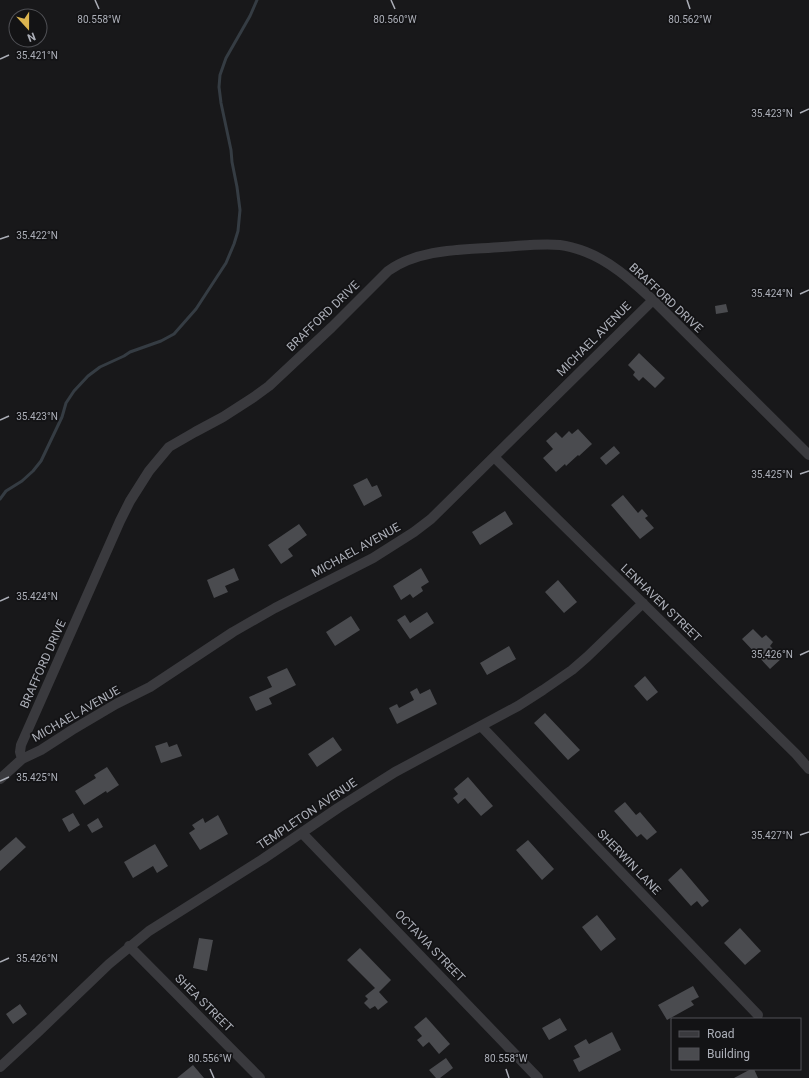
<svg xmlns="http://www.w3.org/2000/svg" width="809" height="1078" viewBox="0 0 809 1078" font-family="Roboto,sans-serif">
  <style>
    .lines { fill: none; stroke-linecap: round; stroke-linejoin: round }
    .stream { stroke: #353c43; stroke-width: 3 }
    .building { fill: #4a4b4f }
    .minor { stroke: #3a3a3e; stroke-width: 10 }
    .ticks { fill: none; stroke: #acafb8; stroke-width: 1.5 }
    .labels { text-anchor: middle; stroke-width: 3.5; stroke-linejoin: round; paint-order: stroke }
    .street-label { font-size: 12px; fill: #acafb8; stroke: #131315 }
    .ticks-label { font-size: 10px; text-anchor: middle; fill: #acafb8; stroke: #131315; stroke-width: 3.5; stroke-linejoin: round; paint-order: stroke }
  </style>
  <rect width="100%" height="100%" fill="#18181a"/>
  <g class="lines">
    <path class="stream" d="M0,499l6,-8 16,-10 11,-10 8,-10 21,-44 4,-14 8,-12 14,-15 12,-9 24,-11 6,-4 31,-11 13,-7 22,-25 30,-46 8,-19 4,-13 2,-21 -3,-23 -5,-25 -1,-12 -10,-47 -2,-16 1,-12 6,-17 24,-42 7,-16"/>
  </g>
  <path class="building" d="M726,304l2,8 -12,2 -1,-8z
    M639,353l26,25 -10,10 -12,-11 -4,4 -6,-6 2,-3 -7,-7z
    M578,429l14,15 -13,12 -1,-1 -12,11 -1,-2 -9,8 -13,-14 10,-9 -7,-8 10,-9 6,6 7,-7 3,3z
    M614,446l6,7 -14,12 -6,-7z
    M367,478l5,9 5,-2 5,11 -18,10 -11,-21z
    M623,495l15,18 4,-4 6,7 -3,2 9,10 -14,11 -29,-34z
    M505,511l8,13 -33,21 -8,-13z
    M299,524l8,11 -19,14 5,7 -12,8 -13,-19z
    M234,568l5,12 -14,6 3,6 -14,6 -7,-18z
    M421,568l8,14 -8,5 2,4 -10,7 -3,-4 -9,6 -8,-14z
    M558,580l19,22 -13,11 -19,-21z
    M427,612l7,11 -24,16 -13,-19 8,-5 5,8z
    M351,616l9,14 -25,16 -9,-14z
    M753,629l9,9 4,-3 7,7 -3,4 12,12 -12,11 -28,-30z
    M509,646l7,13 -29,16 -7,-12z
    M287,668l9,17 -27,13 3,6 -16,7 -7,-14 23,-10 -5,-10z
    M645,676l13,16 -11,9 -13,-15z
    M417,688l3,6 10,-5 7,15 -40,20 -8,-16 8,-4 2,4 15,-8 -4,-8z
    M545,713l35,37 -12,10 -34,-37z
    M333,737l9,13 -25,17 -9,-13z
    M167,742l2,5 8,-3 5,12 -21,7 -6,-17z
    M107,767l12,18 -12,8 -1,-2 -22,14 -9,-14 21,-13 -2,-3z
    M468,777l25,29 -12,10 -16,-18 -7,6 -5,-6 5,-4 -4,-5z
    M625,802l11,13 4,-3 17,20 -10,8 -6,-6 -4,3 -23,-26z
    M73,813l7,12 -11,7 -7,-13z
    M218,815l10,19 -28,16 -11,-17 6,-4 -3,-4 11,-7 2,5z
    M98,818l5,9 -11,6 -5,-8z
    M16,837l10,10 -26,24v-20z
    M528,840l26,29 -12,11 -26,-30z
    M155,844l13,22 -11,7 -4,-7 -20,12 -9,-16z
    M681,868l28,33 -7,6 -5,-6 -6,5 -23,-26z
    M597,915l19,24 -15,12 -19,-24z
    M740,928l21,23 -16,14 -21,-22z
    M199,938l14,2 -6,31 -14,-3z
    M360,948l31,32 -12,12 9,10 -10,8 -3,-4 -5,3 -6,-6 4,-4 -3,-3 10,-8 -28,-28z
    M693,986l6,11 -8,4 3,4 -27,15 -9,-15z
    M20,1004l7,10 -14,10 -7,-10z
    M426,1017l24,27 -11,10 -10,-12 -6,5 -6,-7 5,-4 -8,-9z
    M560,1018l7,12 -18,10 -7,-12z
    M612,1032l9,18 -42,22 -6,-12 7,-3 -6,-11 12,-7 3,5z
    M446,1058l7,10 -13,10h-4l-7,-8z
    M193,1065l11,13h-27z
    M751,1069h3l4,9h-24z"/>
  <g class="lines">
    <path class="minor" d="M494,457l302,297 13,15
      M481,726l277,289
      M22,759l-2,-7 1,-7 99,-224 10,-20 19,-30 20,-24 26,-15 28,-15 31,-20 15,-11 63,-59 56,-56c32,-23 76,-21 114,-24 19,-1 39,-4 58,-2 9,1 18,4 26,7 26,10 47,30 67,48l156,155
      M0,779l22,-20 19,-9 31,-20 44,-26 34,-17 83,-55 42,-24 98,-50 41,-26 17,-13 222,-219
      M302,833l236,245
      M129,946l131,132
      M0,1067l38,-35 71,-68 40,-33 114,-72 75,-51 57,-36 123,-66 25,-16 29,-20 15,-13 56,-54"/>
  </g>
  <path class="ticks" d="M95,0l4,9M391,0l4,9M687,0l3,9M0,59l9,-4M800,113l9,-4M0,239l9,-3M800,294l9,-4M0,420l9,-4M800,474l9,-3M0,601l9,-4M800,655l9,-4M0,781l9,-4M800,835l9,-3M0,962l9,-4M210,1069l4,9M506,1069l3,9"/>
  <g class="labels">
    <g class="street-label">
      <text transform="translate(666 298) rotate(43)" y="4">BRAFFORD DRIVE</text>
      <text transform="translate(323 316) rotate(-44)" y="4">BRAFFORD DRIVE</text>
      <text transform="translate(594 339) rotate(-45)" y="4">MICHAEL AVENUE</text>
      <text transform="translate(356 550) rotate(-29)" y="4">MICHAEL AVENUE</text>
      <text transform="translate(661 603) rotate(44)" y="4">LENHAVEN STREET</text>
      <text transform="translate(43 664) rotate(-66)" y="4">BRAFFORD DRIVE</text>
      <text transform="translate(76 714) rotate(-30)" y="4">MICHAEL AVENUE</text>
      <text transform="translate(307 814) rotate(-34)" y="4">TEMPLETON AVENUE</text>
      <text transform="translate(629 862) rotate(46)" y="4">SHERWIN LANE</text>
      <text transform="translate(430 946) rotate(46)" y="4">OCTAVIA STREET</text>
      <text transform="translate(204 1003) rotate(45)" y="4">SHEA STREET</text>
    </g>
  </g>
  <g class="ticks-label">
    <text x="99" y="23">80.558°W</text>
    <text x="395" y="23">80.560°W</text>
    <text x="690" y="23">80.562°W</text>
    <text x="37" y="59">35.421°N</text>
    <text x="772" y="117">35.423°N</text>
    <text x="37" y="239">35.422°N</text>
    <text x="772" y="297">35.424°N</text>
    <text x="37" y="420">35.423°N</text>
    <text x="772" y="478">35.425°N</text>
    <text x="37" y="600">35.424°N</text>
    <text x="772" y="658">35.426°N</text>
    <text x="37" y="781">35.425°N</text>
    <text x="772" y="839">35.427°N</text>
    <text x="37" y="962">35.426°N</text>
    <text x="210" y="1062">80.556°W</text>
    <text x="506" y="1062">80.558°W</text>
  </g>
  <rect x="671" y="1018" width="130" height="52" fill="#131315" stroke="#505156"/>
  <rect x="679" y="1031" width="20" height="6" fill="#3a3a3e" stroke="#505156"/>
  <text x="707" y="1038" font-size="12" fill="#acafb8">Road</text>
  <rect x="679" y="1048" width="20" height="12" fill="#4a4b4f" stroke="#505156"/>
  <text x="707" y="1058" font-size="12" fill="#acafb8">Building</text>
  <g transform="translate(28 28) rotate(159)"><circle r="19" fill="#131315" stroke="#505156"/>
  <path d="M0-3L7 15L0 10L-7 15Z" fill="#dbb44f"/>
  <text y="-6" font-size="11" font-weight="bold" text-anchor="middle" fill="#acafb8">N</text>
  </g>
</svg>
